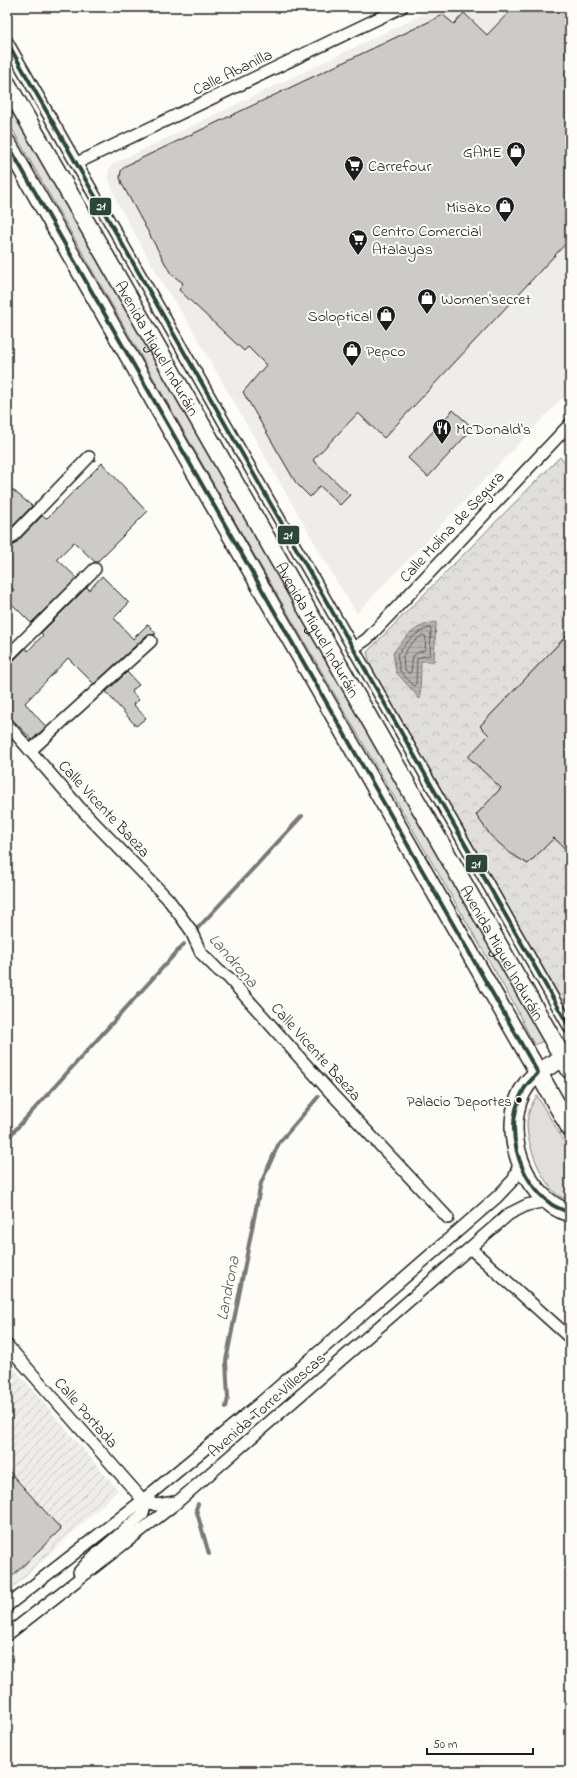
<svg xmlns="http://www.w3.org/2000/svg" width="577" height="1778" viewBox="0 0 577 1778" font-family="'Indie Flower',sans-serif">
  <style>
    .built { fill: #eeede9 }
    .industrial { fill: url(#industrial-furrows) }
    .grass { fill: #e0dfdb; stroke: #7e7e7c }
    .forest { fill: url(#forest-crowns); stroke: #7e7e7c }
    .water { fill: url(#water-rules); stroke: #797876 }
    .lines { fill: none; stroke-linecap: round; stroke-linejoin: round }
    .shore { stroke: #5a5a58; stroke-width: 1 }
    .stream { stroke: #797876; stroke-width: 4 }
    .building { fill: #cccbc8; stroke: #1c1c1c }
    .minor-casing { stroke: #1c1c1c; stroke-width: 14 }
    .primary-casing { stroke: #1c1c1c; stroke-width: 20 }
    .minor { stroke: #fdfcf7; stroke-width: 11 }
    .primary { stroke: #fdfcf7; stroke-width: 17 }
    .bus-1-casing { stroke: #fdfcf7; stroke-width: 7 }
    .bus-1 { stroke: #2a4739; stroke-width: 4 }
    .bus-dot { fill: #1c1c1c; stroke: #fdfcf7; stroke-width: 1.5 }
    .labels { text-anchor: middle; stroke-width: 4; stroke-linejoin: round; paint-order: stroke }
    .bus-label { font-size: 15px; fill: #1c1c1c; stroke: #fdfcf7; text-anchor: end }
    .street-label { font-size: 16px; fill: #1c1c1c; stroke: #fdfcf7 }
    .poi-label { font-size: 16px; fill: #1c1c1c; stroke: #fdfcf7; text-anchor: start }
    .water-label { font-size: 17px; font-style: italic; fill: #5a5a58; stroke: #fdfcf7 }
    .line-badge { stroke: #fdfcf7; stroke-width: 1.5 }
    .badge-label { font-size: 11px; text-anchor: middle; font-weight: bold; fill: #fff }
  </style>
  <defs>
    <pattern id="industrial-furrows" width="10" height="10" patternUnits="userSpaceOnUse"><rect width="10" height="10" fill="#eeede9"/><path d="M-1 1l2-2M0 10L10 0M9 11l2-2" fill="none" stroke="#cccbc7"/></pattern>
    <pattern id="forest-crowns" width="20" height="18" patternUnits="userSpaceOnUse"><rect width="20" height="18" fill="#e0dfdb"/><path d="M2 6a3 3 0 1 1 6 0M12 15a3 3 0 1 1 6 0" fill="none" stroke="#c0bfbb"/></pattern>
    <pattern id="water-rules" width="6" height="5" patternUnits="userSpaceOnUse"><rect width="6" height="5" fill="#b7b6b2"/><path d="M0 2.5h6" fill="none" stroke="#9d9c98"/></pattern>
  </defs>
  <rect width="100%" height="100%" fill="#fdfcf7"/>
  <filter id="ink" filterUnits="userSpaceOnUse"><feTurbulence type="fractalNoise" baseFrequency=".025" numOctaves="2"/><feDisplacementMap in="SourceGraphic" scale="8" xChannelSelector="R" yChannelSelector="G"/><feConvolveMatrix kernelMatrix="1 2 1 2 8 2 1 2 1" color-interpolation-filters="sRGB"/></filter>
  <g filter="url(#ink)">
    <path class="built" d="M438,7h132v383l-213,223 -20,-31 -149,-260 -24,-36 -46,-82 -10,-27 1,-8 4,-5z"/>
    <path class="industrial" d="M7,1360l111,130 -111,104z"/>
    <path class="grass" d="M7,102l537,939 -10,4 -19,-39 -274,-474 -234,-412z
      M537,1096l33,55v49c-3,-1 -9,-2 -12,-5 -16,-12 -31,-50 -31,-70 0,-10 4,-21 10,-29z"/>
    <path class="forest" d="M560,457l10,12v163l-90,94 9,9 -20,22 32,31 -25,27c16,22 29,35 52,49l26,-26 16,15v162l-199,-348 -4,-15z"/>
    <path class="water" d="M436,622l-2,39h-13l-1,38 -24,-27 -3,-19c12,-16 22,-28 43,-31z"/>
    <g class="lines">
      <path class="shore" d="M429,628l2,1 -1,26 -10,2 -3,2 -1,25 -2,2 -14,-15 -3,-16c9,-13 17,-22 32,-27z
        M423,635l3,2 -1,13 -8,3 -4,3 -2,16 -2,2 -5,-6 -1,-12 7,-11z"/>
      <path class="stream" d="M197,936v-7l105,-113
        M314,1066l16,17
        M7,1139l177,-195
        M226,1407l2,-9 -2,-37 35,-178 18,-40 39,-46
        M198,1504l-2,5 13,45"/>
    </g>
    <path class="building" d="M514,7h56v232l-186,199 -26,-25 -45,47 37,35 -10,10 -20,-19 -10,11 -14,-14 -53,-91 23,-27 -18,-18 -4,4 -65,-61 4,-7 -12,-9 -49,-90 -2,-7 1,-6 4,-5 318,-151 11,9 10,-11 23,22z
      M453,410l20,18 -45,49 -20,-19z
      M102,463l45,49 -50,50h-2l-21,-20 -17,17 20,19 -46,45 -24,-24 7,-9 -7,-7v-34l5,-2 30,-31 5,2z
      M7,485l25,21 -25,26z
      M102,576l27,27 -15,15 19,21 15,-15 8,10 -10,2 -52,48 -26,-26 -43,45 21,24 -14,13 -20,-21 -5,-2v-53l5,-2 14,-14 2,3 15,-16 -2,-2 46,-46 2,3z
      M570,632v221l-16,-15 -26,26 -18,-11 -19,-17 -15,-21 25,-27 -33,-31 21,-22 -9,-9z
      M127,672l12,13 -8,6 8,9 -6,4 13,14 -10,8 -30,-34z
      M7,1469l54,60 -54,52z"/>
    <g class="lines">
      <g class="minor-casing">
        <path id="minor" d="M7,42l563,986
          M77,163l325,-156
          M7,542l82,-85
          M354,648l13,-9 203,-215
          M7,657l88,-88
          M7,724l73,84 88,91 22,30 11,24 18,18 9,6 103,116 117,125
          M30,751l121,-110
          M470,1248l100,90
          M7,1345l136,155 13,5 19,-3
          M79,1572l12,-13 52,-45 2,-8 -2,-6
          M7,1606l136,-106 116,-96 238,-207 17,-18 6,-18
          M7,1635l168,-131 334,-290 18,-9 19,-4"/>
      </g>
      <g class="primary-casing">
        <g id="primary">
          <path id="s1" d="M7,84l563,986"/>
          <path d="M7,143l563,985"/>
          <path d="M570,1056c-15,6 -33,15 -43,28 -30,41 -5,115 43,129"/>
        </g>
      </g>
      <use href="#minor" class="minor"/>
      <use href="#primary" class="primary"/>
      <g class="bus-1-casing">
        <path id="bus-1" d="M7,42l563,986
          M7,143l531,930c-5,5 -11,11 -14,16 -21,37 -7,90 27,115 5,4 13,6 19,9"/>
      </g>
      <use href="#bus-1" class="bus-1"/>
    </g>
  </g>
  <defs>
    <g id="shop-pin" transform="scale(1)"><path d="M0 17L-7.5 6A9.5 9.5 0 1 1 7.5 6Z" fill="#1c1c1c" stroke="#fdfcf7"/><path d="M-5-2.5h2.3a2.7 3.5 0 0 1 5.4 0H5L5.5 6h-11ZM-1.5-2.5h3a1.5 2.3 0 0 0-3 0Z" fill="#fff"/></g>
    <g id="supermarket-pin" transform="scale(1)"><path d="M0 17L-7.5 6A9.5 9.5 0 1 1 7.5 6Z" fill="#1c1c1c" stroke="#fdfcf7"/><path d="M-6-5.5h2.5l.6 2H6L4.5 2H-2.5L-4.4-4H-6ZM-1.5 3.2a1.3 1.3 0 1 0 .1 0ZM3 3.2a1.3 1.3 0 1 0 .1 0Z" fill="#fff"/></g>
    <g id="restaurant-pin" transform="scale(1)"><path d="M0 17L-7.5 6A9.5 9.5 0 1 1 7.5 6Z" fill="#1c1c1c" stroke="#fdfcf7"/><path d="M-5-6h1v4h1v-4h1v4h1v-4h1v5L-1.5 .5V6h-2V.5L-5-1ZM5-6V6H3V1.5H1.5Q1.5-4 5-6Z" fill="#fff"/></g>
  </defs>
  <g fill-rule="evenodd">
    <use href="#shop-pin" x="516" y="151"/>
    <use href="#supermarket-pin" x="354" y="165"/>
    <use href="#shop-pin" x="505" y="206"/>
    <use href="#supermarket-pin" x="358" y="239"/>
    <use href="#shop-pin" x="427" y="298"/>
    <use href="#shop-pin" x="386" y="315"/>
    <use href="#shop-pin" x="352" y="350"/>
    <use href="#restaurant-pin" x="442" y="428"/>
  </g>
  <circle class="bus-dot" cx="519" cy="1100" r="3.5"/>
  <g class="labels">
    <g class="bus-label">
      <text x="512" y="1106">Palacio Deportes</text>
    </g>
    <g class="street-label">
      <text transform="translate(232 71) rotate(-26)" y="6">Calle Abanilla</text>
      <text dy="6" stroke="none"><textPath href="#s1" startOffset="304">Avenida Miguel Induráin</textPath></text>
      <text transform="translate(451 526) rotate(-47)" y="6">Calle Molina de Segura</text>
      <text dy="6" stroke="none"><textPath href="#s1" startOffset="628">Avenida Miguel Induráin</textPath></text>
      <text transform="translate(105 808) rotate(47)" y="6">Calle Vicente Baeza</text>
      <text dy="6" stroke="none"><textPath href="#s1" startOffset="1000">Avenida Miguel Induráin</textPath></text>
      <text transform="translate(317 1051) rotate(48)" y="6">Calle Vicente Baeza</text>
      <text transform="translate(266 1404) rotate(-41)" y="6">Avenida Torre Villescas</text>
      <text transform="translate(87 1412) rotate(49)" y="6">Calle Portada</text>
    </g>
    <g class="poi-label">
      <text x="502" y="157" text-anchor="end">GAME</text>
      <text x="368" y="171">Carrefour</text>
      <text x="491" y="212" text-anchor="end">Misako</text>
      <text x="372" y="236">Centro Comercial<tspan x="372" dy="18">Atalayas</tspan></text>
      <text x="441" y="304">Women'secret</text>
      <text x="372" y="321" text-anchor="end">Soloptical</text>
      <text x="366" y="356">Pepco</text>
      <text x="456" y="434">McDonald's</text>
    </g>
    <g class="water-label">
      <text transform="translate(234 960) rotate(49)" y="6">Landrona</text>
      <text transform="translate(227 1288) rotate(-79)" y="6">Landrona</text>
    </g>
  </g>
  <g class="line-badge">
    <rect x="89" y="197" width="23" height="19" rx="4" fill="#2a4739"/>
    <rect x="277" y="525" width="23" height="20" rx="4" fill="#2a4739"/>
    <rect x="465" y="854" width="23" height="19" rx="4" fill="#2a4739"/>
  </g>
  <g class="badge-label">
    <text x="101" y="210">21</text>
    <text x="288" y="539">21</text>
    <text x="476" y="868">21</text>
  </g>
  <rect width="577" height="1778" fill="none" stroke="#fdfcf7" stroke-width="24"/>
  <rect x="12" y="12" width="553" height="1754" fill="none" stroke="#1c1c1c" stroke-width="1.5" filter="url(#ink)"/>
  <path d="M427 1748v6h106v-6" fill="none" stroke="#1c1c1c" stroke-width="2"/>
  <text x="433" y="1748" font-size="12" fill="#1c1c1c" stroke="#fdfcf7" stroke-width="3" paint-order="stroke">50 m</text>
</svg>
